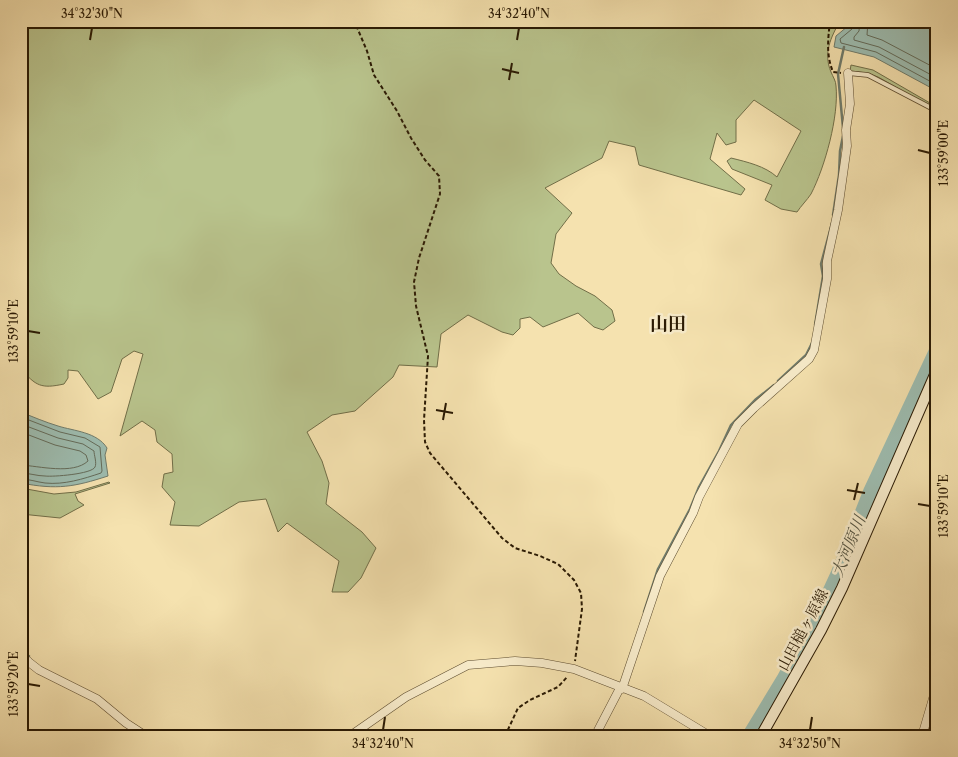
<svg xmlns="http://www.w3.org/2000/svg" width="958" height="757" viewBox="0 0 958 757" font-family="'Libre Caslon Text','Noto Serif JP',serif">
  <style>
    .green { fill: #b9c48d; stroke: #716e48 }
    .water { fill: #9dbdb1; stroke: #6f7b6b }
    .lines { fill: none; stroke-linecap: round; stroke-linejoin: round }
    .shore { stroke: #636b5a; stroke-width: 1 }
    .stream { stroke: #6f7b6b; stroke-width: 2.5 }
    .river { stroke: #9dbdb1; stroke-width: 16 }
    .service-casing { stroke: #5c4b2e; stroke-width: 5.5 }
    .minor-casing { stroke: #5c4b2e; stroke-width: 9 }
    .secondary-casing { stroke: #291903; stroke-width: 12 }
    .path { stroke: #291903; stroke-width: 2; stroke-dasharray: 4 2.5; stroke-linecap: butt }
    .service { stroke: #f8eccb; stroke-width: 4 }
    .minor { stroke: #f8eccb; stroke-width: 8 }
    .secondary { stroke: #f8eccb; stroke-width: 10 }
    .ticks { fill: none; stroke: #291903; stroke-width: 2 }
    .labels { text-anchor: middle; stroke-width: 5; stroke-linejoin: round; paint-order: stroke }
    .street-label { font-size: 15px; fill: #291903; stroke: #f8eccb }
    .water-label { font-size: 16px; font-style: italic; fill: #525240; stroke: #f8eccb }
    .quarter-label { font-size: 18px; font-weight: bold; fill: #291903; stroke: #f8eccb }
    .neatline { fill: none; stroke: #291903; stroke-width: 2 }
    .ticks-label { font-size: 12px; text-anchor: middle; fill: #291903 }
  </style>
  <rect width="100%" height="100%" fill="#f5e2af"/>
  <filter id="stains"><feTurbulence type="fractalNoise" baseFrequency=".004" numOctaves="4"/><feColorMatrix values="0 0 0 0 .2 0 0 0 0 .09 0 0 0 0 .02 0 0 0 .5 -.17"/></filter>
  <radialGradient id="worn" r=".72"><stop offset=".6" stop-color="#630" stop-opacity="0"/><stop offset="1" stop-color="#630" stop-opacity=".3"/></radialGradient>
  <path class="green" d="M21,21h819c-9,16 -17,32 -9,51 2,5 5,9 5,14 3,30 -11,81 -25,108 -4,6 -10,12 -14,18l-16,-3 -16,-9 7,-15 -40,-16 -5,-8 4,-3c16,4 34,8 46,19l24,-46 -47,-31 -18,20v22l-10,3 -9,-12 -7,26 35,30 -4,6 -102,-30 -4,-18 -26,-6 -7,17 -57,30 27,25 -16,21 -5,29 8,11 17,12 19,10 17,14 3,11 -12,9 -9,-3 -16,-14 -35,14 -13,-10 -10,2v9l-7,7 -11,-3 -34,-17 -27,19 -4,33 -38,-2 -6,12 -38,34 -23,4 -25,17 15,29 7,22 -3,21 36,28 14,16 -15,30 -13,14h-16l7,-31 -52,-38 -9,9 -12,-33 -27,3 -40,24 -29,-1 5,-23 -13,-15 2,-13 9,-2 -1,-18 -15,-12 -2,-12 -13,-9 -22,15 23,-82 -9,-3 -12,8 -11,33 -13,7 -20,-28 -10,-1v8l-4,6c-23,5 -28,2 -43,-15z
    M851,65l22,5 57,33 -1,3 -51,-29 -11,-4 -17,-2z
    M109,482l1,1 -35,11 3,7 6,4 -24,13 -39,-4v-26l33,6 22,-2z"/>
  <path class="water" d="M850,21h87v70l-63,-34 -40,-10 2,-11 12,-10z
    M21,412c12,5 24,10 37,14 16,5 39,6 49,22l-2,7 3,21c-34,11 -51,14 -87,7z"/>
  <g class="lines">
    <path class="shore" d="M854,21l-2,8 -12,10 1,4 35,9 61,33
      M860,21l-1,10 -5,6v3l25,7 58,31
      M868,21l-1,14 15,5 55,29
      M21,417l39,15 25,6 15,9 2,24 -1,2c-18,6 -37,12 -56,10 -8,-1 -16,-4 -24,-4
      M21,424l37,14 25,6 11,7c0,4 3,12 1,16 -3,7 -42,10 -50,9 -8,0 -16,-3 -24,-3
      M21,432l34,13 25,6 6,4 2,6c-15,14 -49,5 -67,4"/>
    <path class="stream" d="M843,128l-5,-54 6,-27
      M833,215l6,-40 1,-24 3,-15
      M815,325l8,-49 -2,-12 11,-41
      M778,381l28,-26 6,-12
      M644,612l14,-43 32,-60 9,-22 20,-36 12,-26 24,-25 19,-15
      M21,652l8,4"/>
    <path class="river" d="M750,736l34,-56 37,-68 18,-39 32,-81 66,-141"/>
    <g class="service-casing">
      <path id="service" d="M848,73l20,2 69,36"/>
    </g>
    <g class="minor-casing">
      <path id="minor" d="M21,656l18,14 58,29 29,24 20,13
        M21,670l7,-9
        M622,689l38,-113 33,-63 6,-16 39,-73 16,-16 55,-49 5,-9 13,-71v-18l11,-51 9,-64 -1,-16 4,-26 -2,-31
        M350,736l56,-39 62,-32 47,-4 27,2 32,6 70,27 66,40
        M595,736l25,-48
        M922,736l15,-51"/>
    </g>
    <g class="secondary-casing">
      <path id="secondary" d="M761,736l60,-106 21,-42 95,-218"/>
    </g>
    <path class="path" d="M352,21l4,4 11,26 7,24 23,36 14,27 14,22 14,16 1,18 -21,64 -5,24 2,24 12,50 -4,64 1,22 5,11 72,85 13,10 25,8 18,8 16,16 7,13 1,16 -7,52
      M830,21c-2,18 -4,34 3,51l8,1
      M505,736l13,-28 12,-8 28,-13 10,-11"/>
    <use href="#service" class="service"/>
    <use href="#minor" class="minor"/>
    <use href="#secondary" class="secondary"/>
  </g>
  <path class="ticks" d="M90,40l2,-12M517,40l2,-12M502,69l17,4M509,80l3,-17M918,150l12,3M28,331l12,2M436,410l17,3M443,420l3,-17M847,490l18,3M854,500l4,-17M918,504l12,2M28,684l12,2M383,730l2,-13M810,730l2,-13"/>
  <g class="labels">
    <g class="street-label">
      <text transform="translate(803 630) rotate(-62)" y="5">山田槌ヶ原線</text>
    </g>
    <g class="water-label">
      <text transform="translate(848 546) rotate(-68)" y="6">大河原川</text>
    </g>
    <g class="quarter-label">
      <text x="668" y="330">山田</text>
    </g>
  </g>
  <rect width="958" height="757" fill="none" stroke="#f5e2af" stroke-width="55"/>
  <rect x="28" y="28" width="902" height="702" class="neatline"/>
  <g class="ticks-label">
    <text x="92" y="18">34°32'30"N</text>
    <text x="519" y="18">34°32'40"N</text>
    <text transform="translate(944 153) rotate(-90)" y="4">133°59'00"E</text>
    <text transform="translate(14 331) rotate(-90)" y="4">133°59'10"E</text>
    <text transform="translate(944 506) rotate(-90)" y="4">133°59'10"E</text>
    <text transform="translate(14 684) rotate(-90)" y="4">133°59'20"E</text>
    <text x="383" y="748">34°32'40"N</text>
    <text x="810" y="748">34°32'50"N</text>
  </g>
  <rect width="100%" height="100%" filter="url(#stains)"/>
  <rect width="100%" height="100%" fill="url(#worn)"/>
</svg>
